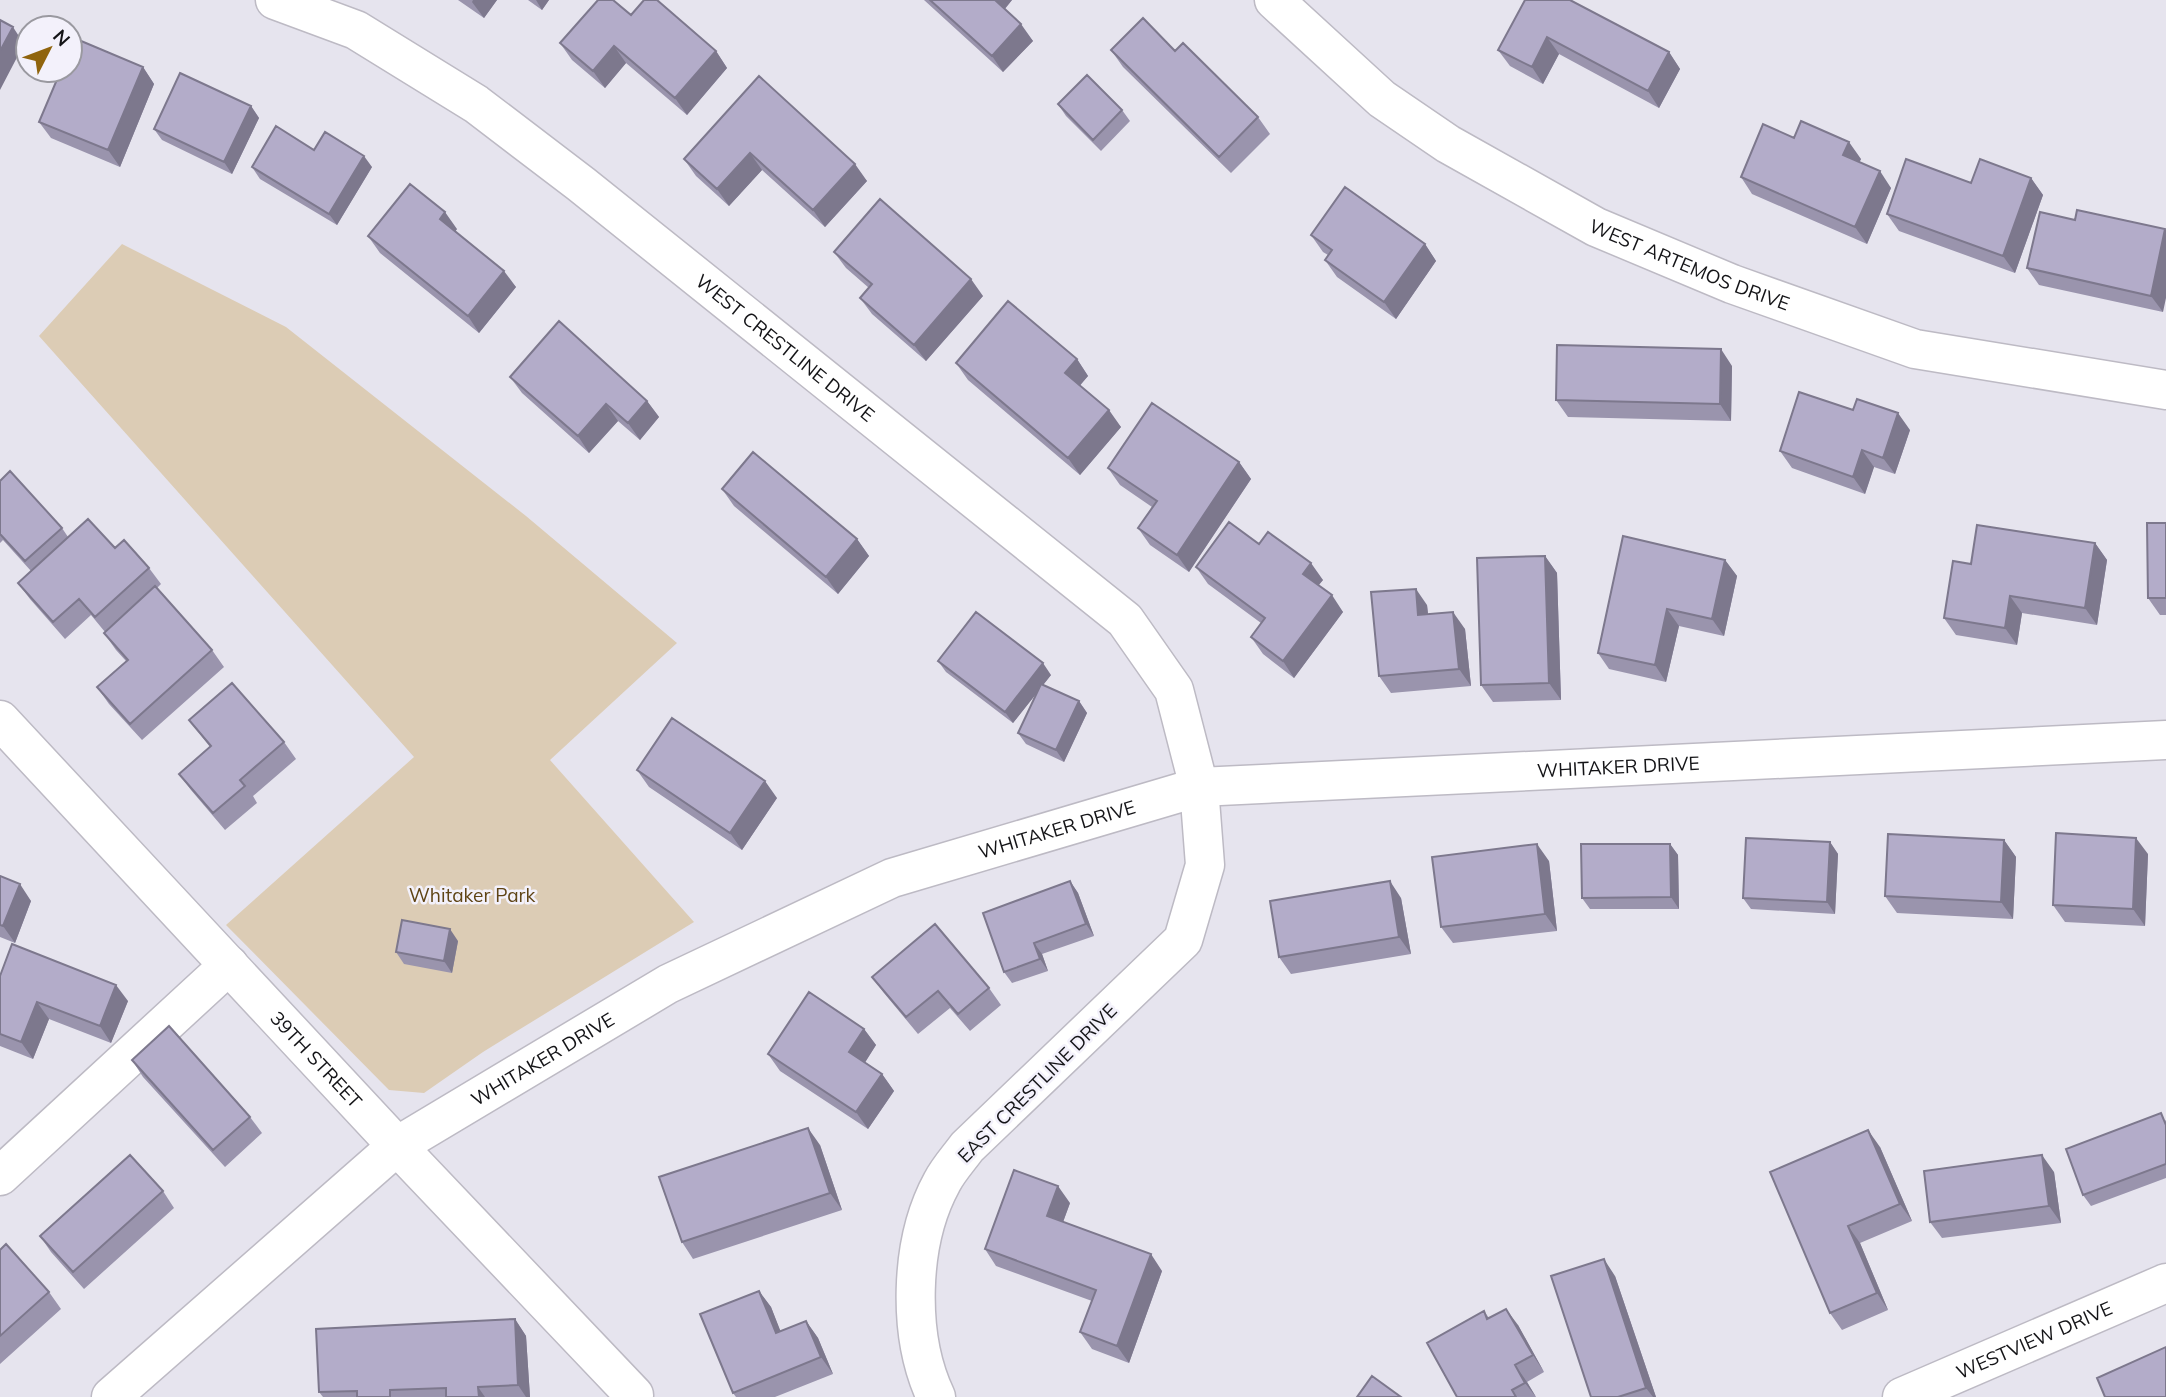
<svg xmlns="http://www.w3.org/2000/svg" width="2166" height="1397" viewBox="0 0 2166 1397" font-family="Mulish,sans-serif">
  <style>
    .green { fill: #dcccb5 }
    .lines { fill: none; stroke-linecap: round; stroke-linejoin: round }
    .minor-casing { stroke: #bdbac4; stroke-width: 41 }
    .minor { stroke: #fff; stroke-width: 38 }
    .wall { fill: #9a94ad }
    .shaded-wall { fill: #7d788d }
    .building { fill: #b3acc9; stroke: #7d788d; stroke-width: 2 }
    .labels { text-anchor: middle; stroke-width: 5; stroke-linejoin: round; paint-order: stroke }
    .street-label { font-size: 19px; fill: #141417; stroke: #f3f1fb }
    .park-label { font-size: 19px; fill: #5f4415; stroke: #f3f1fb }
  </style>
  <rect width="100%" height="100%" fill="#e6e4ee"/>
  <path class="green" d="M122,244l164,83 240,189 151,127 -127,117 144,162 -211,130 -59,41 -35,-3 -163,-165 188,-168 -375,-421z"/>
  <g class="lines">
    <g class="minor-casing">
      <g id="minor">
        <path id="s1" d="M275,0l81,30 120,74 105,80 544,436 49,70 25,97 6,78 -22,75 -216,207c-8,11 -19,23 -25,35 -33,60 -35,154 -6,215"/>
        <path id="s2" d="M1274,0l108,99 66,45 148,83 136,57 183,65 251,41"/>
        <path id="s3" d="M0,720l397,426 237,249 -2,2"/>
        <path d="M0,1176l229,-211"/>
        <path id="s4" d="M111,1397l286,-251 271,-162 224,-106 307,-91 967,-47"/>
        <path id="s5" d="M1902,1397l264,-114"/>
      </g>
    </g>
    <use href="#minor" class="minor"/>
  </g>
  <path class="wall" d="M458,0h39l-13,18z
    M528,0h21l-7,10z
    M924,0h88l-7,9 28,32 -30,31z
    M1525,0l144,52 11,17 -21,39 -100,-54 -16,30 -33,-18 -12,-16z
    M631,15l85,36 11,17 -40,47 -61,-52 -21,25 -33,-28 -12,-17z
    M1111,50l64,1 83,66 12,17 -39,39 -108,-106z
    M143,67l11,17 -34,83 -69,-29 -12,-16z
    M759,76l108,105 -42,46 -63,-57 -33,36 -33,-30 -12,-17z
    M1058,104l64,6 8,11 -29,30 -35,-35z
    M251,106l8,12 -27,56 -70,-34 -8,-11z
    M1794,138l67,21 -2,3 32,26 -24,56 -115,-50 -11,-17z
    M314,150l58,17 -35,58 -77,-46 -8,-12z
    M2031,178l12,17 -28,78 -116,-42 -12,-17 84,-31z
    M2075,220l90,9 -2,83 -124,-27 -12,-17z
    M457,229l-2,2 61,56 -37,46 -99,-80 -12,-17z
    M1311,235l114,9 11,17 -40,58 -59,-42 -12,-17 3,-5 -5,-3z
    M834,252l149,44 -57,65 -54,-47 -12,-16 9,-10 -23,-20z
    M1077,359l11,17 -8,9 41,42 -41,48 -112,-95 -12,-17z
    M1732,366l-1,55 -163,-4 -12,-17z
    M510,377l137,24 12,16 -19,23 -22,-19 -29,32 -67,-60z
    M1910,430l-15,44 -21,-7 -9,27 -73,-26 -12,-17z
    M1239,462l12,17 -62,93 -39,-27 -12,-17 14,-21 -32,-22 -12,-17z
    M0,481l62,47 6,9 47,11 34,20 12,16 -4,4 55,62 12,17 -82,73 -33,-36 -12,-17 29,-26 -10,-11 -12,-17 1,-1 -14,-17 -26,24 -35,-40 -12,-16 13,-12 -28,-31 -3,3z
    M722,489l135,50 12,17 -31,38 -104,-88z
    M2166,523v92h-6l-12,-17z
    M2095,543l12,17 -10,65 -75,-12 -5,32 -61,-10 -12,-17 27,-54z
    M1259,544l64,36 -5,5 25,27 -49,66 -31,-24 -12,-17 10,-14 -53,-39 -12,-17z
    M1545,556l12,17 4,127 -68,2 -12,-17z
    M1725,560l12,16 -13,60 -45,-10 -13,56 -57,-13 -11,-16z
    M1427,605l1,9 37,15 6,57 -80,7 -12,-17z
    M938,661l113,14 -8,10 36,16 8,12 -23,49 -38,-18 -8,-11 18,-39 -23,29 -67,-51z
    M189,720l95,22 12,17 -43,37 4,7 -32,27 -34,-40 -12,-16 31,-27z
    M637,770l140,28 -35,52 -93,-63z
    M2004,840l12,17 -3,62 -116,-6 -12,-17z
    M1830,842l8,12 -3,60 -84,-5 -8,-11z
    M1670,844l8,11 1,54h-89l-8,-11z
    M2148,854l-3,72 -80,-4 -12,-17z
    M1549,861l8,70 -104,12 -12,-16z
    M0,876l31,25 -16,42 -15,-6z
    M1070,881l8,12 16,43 -52,18 6,17 -36,12 -8,-11z
    M1401,898l10,56 -120,20 -12,-17z
    M458,941l-6,32 -48,-9 -8,-12z
    M0,976l128,25 -17,42 -62,-24 -16,40 -33,-13z
    M872,977l117,11 12,17 -31,26 -20,-23 -32,26 -34,-41z
    M864,1029l12,16 -11,17 17,12 12,17 -26,38 -88,-58 -12,-17z
    M132,1060l118,57 12,16 -37,34 -82,-90z
    M2166,1120v58l-75,28 -8,-11z
    M820,1145l22,65 -149,49 -11,-17z
    M1880,1147l32,74 -52,22 28,67 -46,20 -12,-17 -60,-141z
    M2054,1172l7,51 -119,15 -12,-16z
    M163,1191l11,17 -90,81 -33,-37 -11,-16z
    M1070,1203l-7,19 99,49 -33,92 -37,-14 -12,-17 12,-31 -96,-35 -11,-17z
    M0,1250l49,42 12,17 -61,55z
    M1615,1276l41,121h-65z
    M759,1291l12,16 9,24 26,-10 12,17 15,36 -58,23h-39l-3,-4z
    M1484,1311l5,7 29,7 26,47 -17,10 9,15h-79z
    M515,1319l11,17 4,61h-207l-4,-5z"/>
  <path class="shaded-wall" d="M473,0h24l-13,18 -12,-16z
    M536,0h13l-7,10z
    M993,0h19l-10,12z
    M1021,24l12,17 -30,31 -11,-16z
    M13,27l11,17 -24,46v-39z
    M1547,37l12,17 -16,30 -11,-17z
    M614,46l12,17 -21,25 -12,-17z
    M716,51l11,17 -40,47 -12,-17z
    M1669,52l11,17 -21,39 -11,-17z
    M143,67l11,17 -34,83 -12,-17z
    M251,106l8,12 -27,56 -8,-12z
    M1849,142l12,17 -6,13 -12,-17z
    M750,153l12,17 -33,36 -12,-17z
    M364,156l8,11 -35,58 -8,-11z
    M855,164l12,17 -42,46 -12,-17z
    M1880,171l11,17 -24,56 -12,-17z
    M2031,178l12,17 -28,78 -12,-17z
    M445,212l12,17 -5,7 -12,-17z
    M2165,229l1,1v68l-3,14 -12,-16z
    M1425,244l11,17 -40,58 -12,-17z
    M504,271l12,16 -37,46 -11,-17z
    M971,279l12,17 -57,65 -12,-16z
    M1721,349l11,17 -1,55 -11,-17z
    M1077,359l11,17 -11,13 -12,-16z
    M647,401l12,16 -19,23 -12,-17z
    M606,404l12,17 -29,32 -11,-17z
    M1109,410l12,17 -41,48 -12,-17z
    M1898,413l12,17 -15,44 -12,-16z
    M1862,450l12,17 -9,27 -12,-17z
    M1239,462l12,17 -62,93 -12,-17z
    M857,539l12,17 -31,38 -12,-17z
    M2095,543l12,17 -10,65 -12,-17z
    M1545,556l12,17 4,127 -12,-17z
    M1725,560l12,16 -13,60 -12,-17z
    M1311,563l12,17 -9,11 -11,-17z
    M1416,589l11,16 3,27 -12,-17z
    M1332,595l11,17 -49,66 -11,-17z
    M2010,596l12,17 -5,32 -12,-17z
    M1667,609l12,17 -13,56 -11,-17z
    M1453,612l12,17 6,57 -12,-17z
    M1043,663l8,12 -38,48 -8,-11z
    M1079,701l8,12 -23,49 -8,-12z
    M765,781l12,17 -35,52 -12,-17z
    M2136,838l12,16 -3,72 -12,-17z
    M2004,840l12,17 -3,62 -12,-17z
    M1830,842l8,12 -3,60 -8,-12z
    M1537,844l12,17 8,70 -12,-17z
    M1670,844l8,11 1,54 -8,-12z
    M1070,881l8,12 16,43 -8,-12z
    M1390,881l11,17 10,56 -12,-17z
    M20,884l11,17 -16,42 -12,-17z
    M450,929l8,12 -6,32 -8,-12z
    M1034,943l8,11 6,17 -8,-12z
    M116,985l12,16 -17,42 -11,-17z
    M37,1002l12,17 -16,40 -12,-17z
    M864,1029l12,16 -15,24 -12,-17z
    M882,1074l12,17 -26,38 -12,-17z
    M808,1128l12,17 22,65 -12,-17z
    M1868,1130l12,17 32,74 -12,-17z
    M2042,1155l12,17 7,51 -12,-17z
    M1058,1186l12,17 -11,30 -12,-17z
    M1848,1226l12,17 28,67 -11,-17z
    M1151,1254l11,17 -33,92 -12,-17z
    M1604,1259l11,17 41,121h-3l-7,-9z
    M759,1291l12,16 17,43 -12,-17z
    M1506,1309l12,16 26,47 -11,-17z
    M515,1319l11,17 4,61h-4l-8,-12z
    M806,1321l12,17 15,36 -12,-17z
    M1515,1365l12,17 9,15 -11,-14z
    M478,1387l7,10h-6z"/>
  <path class="building" d="M598,0h15l18,15 13,-15h13l59,51 -41,47 -61,-52 -21,25 -33,-28z
    M930,0h65l26,24 -29,32z
    M1525,0h45l99,52 -21,39 -101,-54 -15,30 -34,-17z
    M1143,18l32,33 8,-8 75,74 -39,40 -108,-107z
    M0,20l13,7 -13,24z
    M74,38l69,29 -35,83 -69,-28 22,-52h9v-22z
    M180,73l71,33 -27,56 -70,-33z
    M1087,75l35,35 -29,30 -35,-36z
    M759,76l96,88 -42,46 -63,-57 -33,36 -33,-30z
    M1801,121l48,21 -6,13 37,16 -25,56 -114,-50 22,-53 31,14z
    M276,126l38,24 11,-18 39,24 -35,58 -77,-47z
    M1906,159l65,24 9,-24 51,19 -28,78 -116,-42z
    M410,184l35,28 -5,7 64,52 -36,45 -100,-80z
    M1345,187l80,57 -41,58 -59,-42 7,-10 -21,-15z
    M880,199l91,80 -57,66 -54,-47 12,-14 -38,-32z
    M2077,210l88,19 -14,67 -124,-28 13,-56 35,8z
    M1008,301l69,58 -12,14 44,37 -41,48 -112,-95z
    M559,321l88,80 -19,22 -22,-19 -28,32 -68,-59z
    M1557,345l164,4 -1,55 -164,-4z
    M1799,392l54,18 4,-11 41,14 -15,45 -21,-8 -9,27 -73,-26z
    M1152,403l87,59 -62,93 -39,-27 19,-27 -49,-33z
    M753,452l104,87 -31,38 -104,-88z
    M10,471l52,57 -37,33 -25,-27v-53z
    M88,519l27,29 9,-8 25,28 -54,49 -16,-18 -26,23 -35,-39z
    M1229,522l30,22 9,-12 43,31 -8,11 29,21 -49,66 -32,-24 14,-19 -69,-51z
    M2147,523h19v75h-18z
    M1977,525l118,18 -10,65 -75,-12 -5,32 -61,-10 9,-57 18,3z
    M1623,536l102,24 -13,59 -45,-10 -12,56 -57,-12z
    M1545,556l4,127 -68,2 -4,-127z
    M155,586l57,64 -82,74 -33,-37 31,-27 -24,-27z
    M1416,589l2,26 35,-3 6,57 -80,7 -8,-84z
    M976,612l67,51 -38,49 -67,-51z
    M232,683l52,59 -44,38 5,6 -32,27 -34,-39 32,-28 -22,-26z
    M1041,684l38,17 -23,49 -38,-17z
    M672,718l93,63 -35,52 -93,-63z
    M2056,833l80,5 -3,71 -80,-4z
    M1888,834l116,6 -3,62 -116,-6z
    M1746,838l84,4 -3,60 -84,-4z
    M1537,844l8,70 -104,13 -9,-70z
    M1581,844h89l1,53 -89,1z
    M0,876l20,8 -17,42 -3,-1z
    M1070,881l16,43 -52,19 6,16 -36,13 -21,-59z
    M1390,881l9,56 -120,20 -9,-56z
    M402,920l48,9 -6,32 -48,-9z
    M935,924l54,64 -31,26 -20,-23 -32,26 -34,-40z
    M12,944l104,41 -16,41 -63,-24 -16,40 -21,-8v-58z
    M809,992l55,37 -15,23 33,22 -26,38 -88,-58z
    M169,1026l81,91 -37,33 -81,-90z
    M2161,1113l5,12v39l-83,31 -17,-46z
    M808,1128l22,65 -148,49 -23,-65z
    M1868,1130l32,74 -52,22 29,67 -47,20 -60,-141z
    M130,1155l33,36 -90,81 -33,-36z
    M2042,1155l7,51 -119,16 -6,-51z
    M1014,1170l44,16 -11,30 104,38 -34,92 -37,-14 16,-42 -111,-41z
    M6,1244l43,48 -49,44v-86z
    M1604,1259l42,129 -28,9h-27l-40,-121z
    M759,1291l17,42 30,-12 15,36 -88,36 -33,-79z
    M1506,1309l27,46 -18,10 10,18 -13,7 4,7h-59l-30,-54 57,-32 3,8z
    M515,1319l3,66 -40,2 1,10h-33v-9l-56,2v7h-33v-6l-38,1 -3,-63z
    M2166,1347v50h-61l-8,-19z
    M1372,1376l29,21h-44z"/>
  <g class="labels">
    <g class="street-label">
      <text dy="7" stroke="none"><textPath href="#s2" startOffset="497">WEST ARTEMOS DRIVE</textPath></text>
      <text dy="7" stroke="none"><textPath href="#s1" startOffset="621">WEST CRESTLINE DRIVE</textPath></text>
      <text dy="7" stroke="none"><textPath href="#s4" startOffset="1684">WHITAKER DRIVE</textPath></text>
      <text dy="7" stroke="none"><textPath href="#s4" startOffset="1116">WHITAKER DRIVE</textPath></text>
      <text dy="7" stroke="none"><textPath href="#s3" startOffset="464">39TH STREET</textPath></text>
      <text dy="7" stroke="none"><textPath href="#s4" startOffset="550">WHITAKER DRIVE</textPath></text>
      <text transform="translate(1037 1083) rotate(-45)" y="7">EAST CRESTLINE DRIVE</text>
      <text dy="7" stroke="none"><textPath href="#s5" startOffset="144">WESTVIEW DRIVE</textPath></text>
    </g>
    <g class="park-label">
      <text x="472" y="902">Whitaker Park</text>
    </g>
  </g>
  <g transform="translate(49 49) rotate(48)"><circle r="33" fill="#f3f1fb" stroke="#9a99a0" stroke-width="2"/>
  <path d="M0-5L12 26L0 18L-12 26Z" fill="#90640d"/>
  <text y="-10" font-size="19" font-weight="bold" text-anchor="middle" fill="#141417">N</text>
  </g>
</svg>
